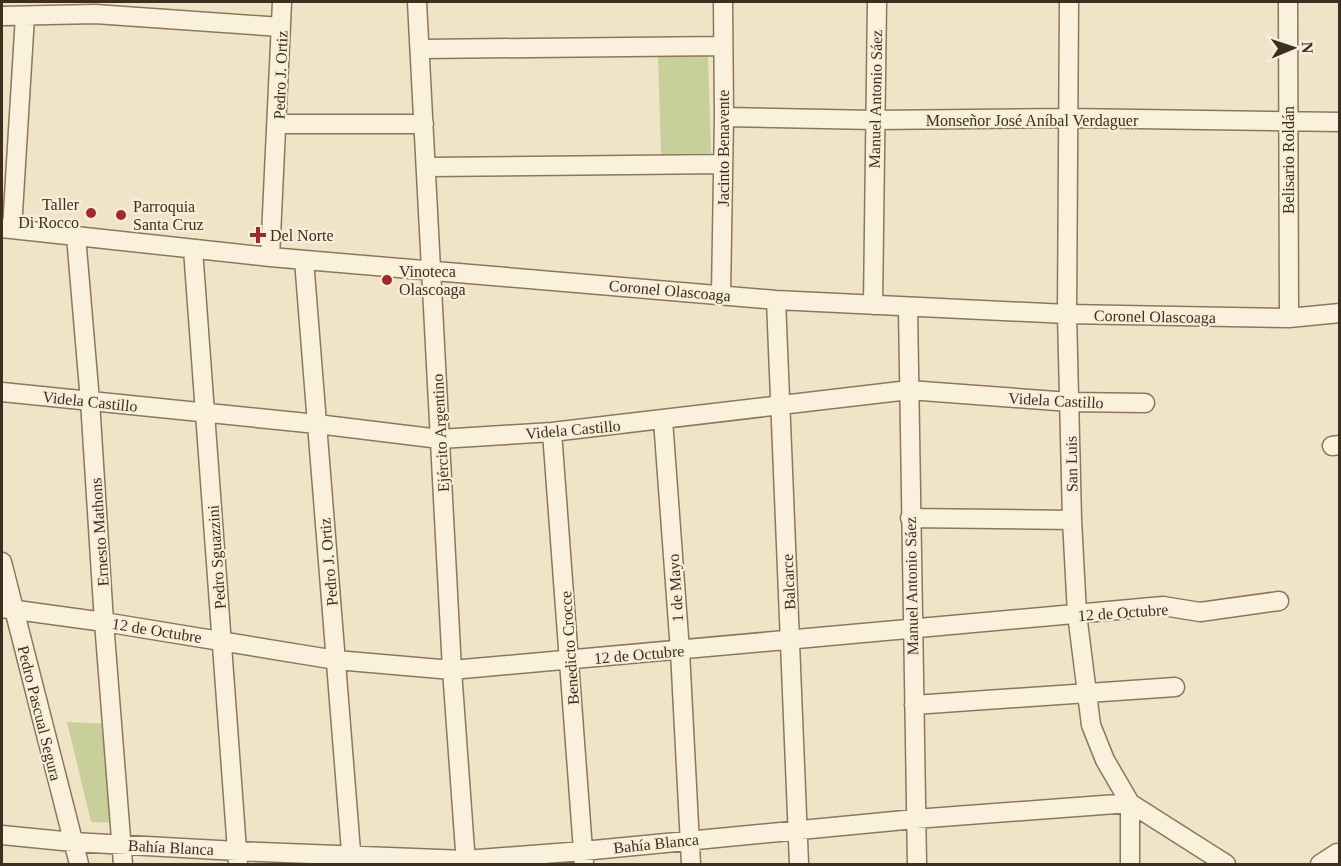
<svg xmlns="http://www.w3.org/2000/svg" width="1341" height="866" viewBox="0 0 1341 866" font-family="Georgia,serif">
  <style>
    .green { fill: #c9cf9b }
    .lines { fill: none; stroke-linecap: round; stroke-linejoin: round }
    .minor-casing { stroke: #8d765c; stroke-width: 21 }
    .minor { stroke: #faf1dc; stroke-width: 18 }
    .poi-dot { fill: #9e2a2b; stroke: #f7eed8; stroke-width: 2 }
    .labels { text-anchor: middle; stroke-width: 4.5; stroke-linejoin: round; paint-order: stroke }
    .street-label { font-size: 16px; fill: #3d2e20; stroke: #f7eed8 }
    .poi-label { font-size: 16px; fill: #3d2e20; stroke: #f7eed8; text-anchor: start }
  </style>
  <rect width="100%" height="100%" fill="#f0e4c8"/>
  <path class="green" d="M708,54l3,99 -50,1 -3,-99z
    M67,722l44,2 7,99 -27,-1z"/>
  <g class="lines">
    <g class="minor-casing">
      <path id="minor" d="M417,2l35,668 14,194
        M1069,2l-2,312 5,206 5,94 14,111 14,35 25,43 96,61
        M1288,2l1,316
        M2,16l93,-2 186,13
        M421,49l301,-3
        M724,117l150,3 195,-2 271,4
        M278,124h146
        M427,167l296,-3
        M2,228l268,29 506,43 291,14 222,4 51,-5
        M12,229l13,-213
        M76,236l14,165 14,221 19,242
        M193,249l45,615
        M270,257l12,-255
        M304,260l48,604
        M721,294l3,-177 -1,-115
        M776,300l23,564
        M873,305l4,-303
        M908,308l9,556
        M2,392l315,32 123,15 112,-7 357,-42 161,12 75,1
        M663,420l17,231 11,213
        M552,432l32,432
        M1332,446l8,-1
        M910,518l162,2
        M2,562l77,302
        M2,608l102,14 232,38 116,10 711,-64 37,6 79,-11
        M914,705l261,-18
        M2,835l71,7 164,9 228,9 118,-9 332,-32 215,-16
        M1130,864v-61
        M1320,864l17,-11"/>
    </g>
    <use href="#minor" class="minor"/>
  </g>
  <g class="poi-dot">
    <circle cx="91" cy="213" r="6"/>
    <circle cx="121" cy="215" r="6"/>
    <path d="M255 226h6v6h6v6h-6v6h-6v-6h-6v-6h6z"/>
    <circle cx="387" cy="280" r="6"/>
  </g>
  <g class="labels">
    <g class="street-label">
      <text transform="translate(280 75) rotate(-88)" y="6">Pedro J. Ortiz</text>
      <text transform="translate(875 99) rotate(-89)" y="6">Manuel Antonio Sáez</text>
      <text x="1032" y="126">Monseñor José Aníbal Verdaguer</text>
      <text transform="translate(723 148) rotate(-90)" y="6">Jacinto Benavente</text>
      <text transform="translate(1288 160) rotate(-90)" y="6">Belisario Roldán</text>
      <text transform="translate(670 290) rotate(5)" y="6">Coronel Olascoaga</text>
      <text transform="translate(1155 316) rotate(1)" y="6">Coronel Olascoaga</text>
      <text transform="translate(1056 400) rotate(3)" y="6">Videla Castillo</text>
      <text transform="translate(90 401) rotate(6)" y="6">Videla Castillo</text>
      <text transform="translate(573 429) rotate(-5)" y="6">Videla Castillo</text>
      <text transform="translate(440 433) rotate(-93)" y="6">Ejército Argentino</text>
      <text transform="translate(1071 464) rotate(-91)" y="6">San Luis</text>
      <text transform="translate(99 532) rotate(-94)" y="6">Ernesto Mathons</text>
      <text transform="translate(216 557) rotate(-94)" y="6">Pedro Sguazzini</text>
      <text transform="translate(328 562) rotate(-95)" y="6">Pedro J. Ortiz</text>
      <text transform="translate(788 582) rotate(-93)" y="6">Balcarce</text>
      <text transform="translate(911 586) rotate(-91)" y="6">Manuel Antonio Sáez</text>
      <text transform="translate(675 588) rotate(-94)" y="6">1 de Mayo</text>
      <text transform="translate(1123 612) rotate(-4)" y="6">12 de Octubre</text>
      <text transform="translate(157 630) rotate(9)" y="6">12 de Octubre</text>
      <text transform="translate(569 648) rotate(-94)" y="6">Benedicto Crocce</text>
      <text transform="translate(639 654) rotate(-5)" y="6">12 de Octubre</text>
      <text transform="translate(40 713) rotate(76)" y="6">Pedro Pascual Segura</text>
      <text transform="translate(656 843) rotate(-6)" y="6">Bahía Blanca</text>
      <text transform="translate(171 847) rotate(3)" y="6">Bahía Blanca</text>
    </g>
    <g class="poi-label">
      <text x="79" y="210" text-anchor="end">Taller<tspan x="79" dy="18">Di Rocco</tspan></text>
      <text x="133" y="212">Parroquia<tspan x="133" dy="18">Santa Cruz</tspan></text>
      <text x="270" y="241">Del Norte</text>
      <text x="399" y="277">Vinoteca<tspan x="399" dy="18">Olascoaga</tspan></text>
    </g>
  </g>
  <rect width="1341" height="866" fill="none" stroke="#3d2e20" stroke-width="6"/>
  <g transform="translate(1293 48) rotate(88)" stroke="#f7eed8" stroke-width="4.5" paint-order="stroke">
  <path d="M0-4.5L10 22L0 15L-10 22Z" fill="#3d2e20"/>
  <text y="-9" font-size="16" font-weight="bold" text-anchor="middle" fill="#3d2e20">N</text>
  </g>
</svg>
